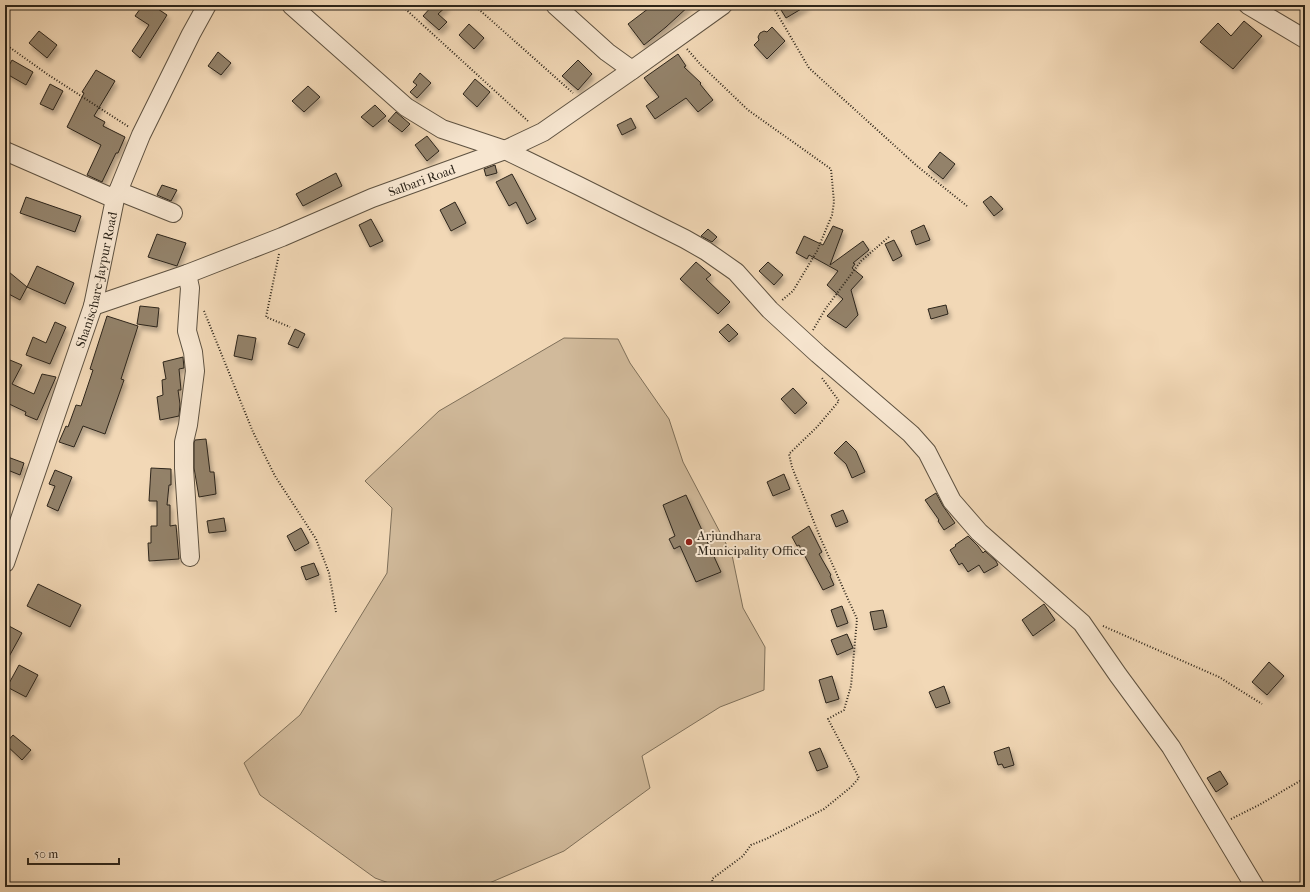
<svg xmlns="http://www.w3.org/2000/svg" width="1310" height="892" viewBox="0 0 1310 892" font-family="'IM FELL French Canon',serif">
  <style>
    .green { fill: #d1ba9b; stroke: #7f705a }
    .building { fill: #93826b; stroke: #2d251a; filter: url(#shadow) }
    .lines { fill: none; stroke-linecap: round; stroke-linejoin: round }
    .minor-casing { stroke: #5e5241; stroke-width: 20 }
    .path { stroke: #2d251a; stroke-width: 2; stroke-dasharray: 1 2; stroke-linecap: butt }
    .minor { stroke: #f7e6d0; stroke-width: 18 }
    .poi-dot { fill: #8f2418; stroke: #f7e6d0; stroke-width: 1.5 }
    .labels { text-anchor: middle; stroke-width: 4; stroke-linejoin: round; paint-order: stroke }
    .street-label { font-size: 13px; fill: #2d251a; stroke: #f7e6d0 }
    .poi-label { font-size: 13px; fill: #2d251a; stroke: #f7e6d0; text-anchor: start }
  </style>
  <defs>
    <filter id="shadow"><feDropShadow dx="2.5" dy="4.5" stdDeviation="2" flood-color="#0004"/></filter>
  </defs>
  <rect width="100%" height="100%" fill="#f2d8b6"/>
  <filter id="stains"><feTurbulence type="fractalNoise" baseFrequency=".005" numOctaves="4"/><feColorMatrix values="0 0 0 0 .2 0 0 0 0 .09 0 0 0 0 .02 0 0 0 .5 -.17"/></filter>
  <radialGradient id="worn" r=".72"><stop offset=".6" stop-color="#630" stop-opacity="0"/><stop offset="1" stop-color="#630" stop-opacity=".3"/></radialGradient>
  <path class="green" d="M564,338l54,1 12,24 39,56 14,43 49,93 11,53 22,39 -1,43 -44,17 -78,49 8,32 -86,63 -84,36h-80l-25,-9 -115,-83 -16,-32 56,-48 87,-142 5,-65 -27,-27 74,-70z"/>
  <path class="building" d="M143,5h9l15,10 -27,43 -8,-7 17,-26 -14,-9z
    M433,5h15l-10,9 9,8 -8,8 -16,-14z
    M653,5h37l-24,22 -22,18 -16,-21z
    M778,5h30l-22,13z
    M1244,21l18,15 -29,33 -33,-27 18,-19 13,13z
    M469,24l15,14 -10,11 -15,-14z
    M772,27l13,14 -18,18 -13,-14 5,-5 -1,-3 2,-4 4,-2 3,1z
    M39,31l18,14 -10,13 -18,-15z
    M218,52l13,11 -10,12 -13,-9z
    M678,54l8,12 -2,1 17,16 -1,1 13,16 -15,12 -12,-14 -31,21 -9,-13 13,-9 -15,-19z
    M12,60l21,12 -7,13 -21,-12z
    M578,60l14,14 -14,16 -16,-14z
    M96,70l19,11 -21,35 11,6 -2,4 22,11 -7,16h-2l-14,29 -15,-7 14,-30 -34,-18 17,-34 -2,-1z
    M420,73l11,10 -14,15 -7,-6 7,-7 -4,-3z
    M475,79l15,13 -13,15 -14,-13z
    M50,84l13,7 -10,19 -13,-6z
    M308,86l12,11 -16,15 -12,-11z
    M375,105l11,11 -13,11 -12,-10z
    M396,112l14,12 -8,8 -14,-11z
    M631,118l5,10 -14,7 -5,-10z
    M427,136l12,15 -12,10 -12,-16z
    M940,152l15,12 -12,15 -15,-12z
    M495,165l2,8 -11,3 -2,-7z
    M336,173l6,13 -39,20 -7,-12z
    M512,174l24,45 -9,5 -11,-22 -7,4 -13,-24z
    M162,185l15,5 -6,11 -14,-6z
    M991,196l12,13 -9,7 -11,-14z
    M26,197l55,19 -6,16 -55,-19z
    M455,202l11,21 -15,8 -11,-21z
    M371,219l12,22 -13,6 -11,-22z
    M924,225l6,15 -14,5 -5,-14z
    M833,226l10,4 -13,35 33,-24 6,9 -16,13 2,1 -3,4 11,9 -12,13 7,25 -12,13 -19,-12 16,-17 -16,-14 11,-14 -29,-16 -2,4 -11,-6 8,-17 19,9z
    M708,229l9,8 -5,5 -11,-6z
    M157,234l29,9 -9,23 -29,-9z
    M894,240l8,16 -9,5 -8,-17z
    M696,262l15,13 -5,4 24,23 -12,12 -38,-35z
    M768,262l15,13 -9,10 -15,-14z
    M37,266l37,17 -9,21 -38,-17z
    M9,272l18,15 -7,13 -15,-8v-14z
    M946,305l2,9 -17,5 -3,-10z
    M140,306l19,2 -2,19 -20,-3z
    M107,316l31,10 -17,53 3,1 -19,54 -22,-8 -9,21 -15,-5 7,-16 2,1 8,-22 5,1 12,-36 -3,-1z
    M55,322l11,5 -16,37 -24,-9 7,-18 13,6z
    M728,324l10,10 -9,8 -10,-10z
    M295,329l10,5 -7,14 -10,-4z
    M238,335l18,3 -4,22 -18,-4z
    M183,357l1,11 -5,1 2,21h-3l2,14 -1,12 -19,4 -3,-23 6,-2 -1,-15 4,-1 -3,-17z
    M5,358l17,7 -10,19 22,10 8,-20 14,3 -19,43 -12,-5 1,-3 -21,-10z
    M793,388l14,15 -12,11 -14,-15z
    M206,439l4,33h4l2,22 -17,3 -5,-29v-25l1,-3z
    M846,441l10,10 9,21 -13,6 -6,-14 -12,-11z
    M5,456l19,7 -4,12 -15,-6z
    M151,468l20,1v16h-2l-2,20h3v21l6,-1 3,34 -30,2 -1,-18h3v-17h6v-25h-8z
    M55,470l17,7 -14,34 -11,-5 8,-20 -6,-2z
    M784,474l6,15 -17,7 -6,-14z
    M936,493l7,13 12,17 -11,7 -6,-9 1,-1 -14,-20z
    M686,495l35,77 -25,10 -16,-36 -6,3 -5,-10 6,-3 -12,-31z
    M843,510l5,12 -12,5 -5,-12z
    M224,518l2,13 -17,2 -2,-12z
    M809,526l13,26 -3,2 12,21 -1,1 4,9 -11,5 -24,-45 -2,1 -5,-9z
    M301,528l8,15 -14,8 -8,-15z
    M968,536l10,10 5,7 2,-2 11,10 2,4 -14,8 -5,-8 -11,7 -6,-9 -3,2 -9,-15 6,-4 -1,-1z
    M314,563l5,12 -13,5 -5,-13z
    M38,584l43,21 -11,22 -43,-21z
    M1044,604l11,16 -22,16 -11,-16z
    M842,606l6,17 -11,4 -6,-17z
    M883,610l4,17 -13,3 -4,-18z
    M9,626l13,7 -17,31v-32z
    M847,634l6,14 -16,7 -6,-15z
    M1269,662l15,14 -17,19 -15,-13z
    M19,665l19,10 -12,22 -19,-10z
    M832,676l7,23 -13,4 -7,-23z
    M944,686l6,17 -14,5 -7,-16z
    M13,735l18,15 -9,10 -17,-16z
    M1009,747l5,18 -10,3 -2,-4 -4,1 -4,-13z
    M820,748l8,19 -11,4 -8,-19z
    M1220,771l8,13 -12,8 -9,-14z"/>
  <g class="lines">
    <g class="minor-casing">
      <g id="minor">
        <path d="M291,5l115,102 36,22 63,21 74,36 106,53 21,12 30,21 34,38 48,44 93,80 16,18 25,49 27,31 103,91 36,52 53,72 84,140"/>
        <path d="M555,5l52,47 25,18"/>
        <path d="M1248,5l57,34"/>
        <path d="M5,151l110,48"/>
        <path d="M118,191l55,22"/>
        <path d="M187,274l3,14 -3,43 6,21 2,19 -7,54 -4,17v26l6,89"/>
        <path id="s1" d="M93,306l94,-32 95,-37 90,-39 133,-48 38,-18 89,-62 91,-65"/>
        <path id="s2" d="M5,563l88,-257 22,-107 26,-64 50,-101 16,-29"/>
      </g>
    </g>
    <path class="path" d="M401,5l128,117
      M474,5l99,88
      M772,5l37,63 108,98 50,40
      M5,44l42,30 82,53
      M687,49l14,16 47,45 83,59 3,33 -2,13 -15,36 -24,40 -12,10
      M279,254l-13,63 24,10
      M204,311l49,121 22,44 41,63 13,34 7,39
      M813,330l13,-22 35,-47 29,-25
      M1103,626l116,51 43,27
      M1231,819l28,-14 46,-27
      M713,887l-1,-8 31,-23 8,-11 15,-6 58,-30 27,-22 8,-9 -31,-59 16,-9 7,-24 6,-67 -37,-82 -28,-70 -3,-13 28,-27 22,-26 -17,-23"/>
    <use href="#minor" class="minor"/>
  </g>
  <circle class="poi-dot" cx="689" cy="542" r="4"/>
  <g class="labels">
    <g class="street-label">
      <text dy="5" stroke="none"><textPath href="#s1" startOffset="352">Salbari Road</textPath></text>
      <text dy="5" stroke="none"><textPath href="#s2" startOffset="298">Shanischare-Jaypur Road</textPath></text>
    </g>
    <g class="poi-label">
      <text x="697" y="540">Arjundhara<tspan x="697" dy="15">Municipality Office</tspan></text>
    </g>
  </g>
  <rect width="1310" height="892" fill="none" stroke="#f2d8b6" stroke-width="20"/>
  <rect x="6" y="6" width="1298" height="880" fill="none" stroke="#2d251a" stroke-width="2"/>
  <rect x="10" y="10" width="1290" height="872" fill="none" stroke="#2d251a"/>
  <path d="M28 858v6h91v-6" fill="none" stroke="#2d251a" stroke-width="2"/>
  <text x="34" y="858" font-size="12" fill="#2d251a" stroke="#f7e6d0" stroke-width="3" paint-order="stroke">50 m</text>
  <rect width="100%" height="100%" filter="url(#stains)"/>
  <rect width="100%" height="100%" fill="url(#worn)"/>
</svg>
